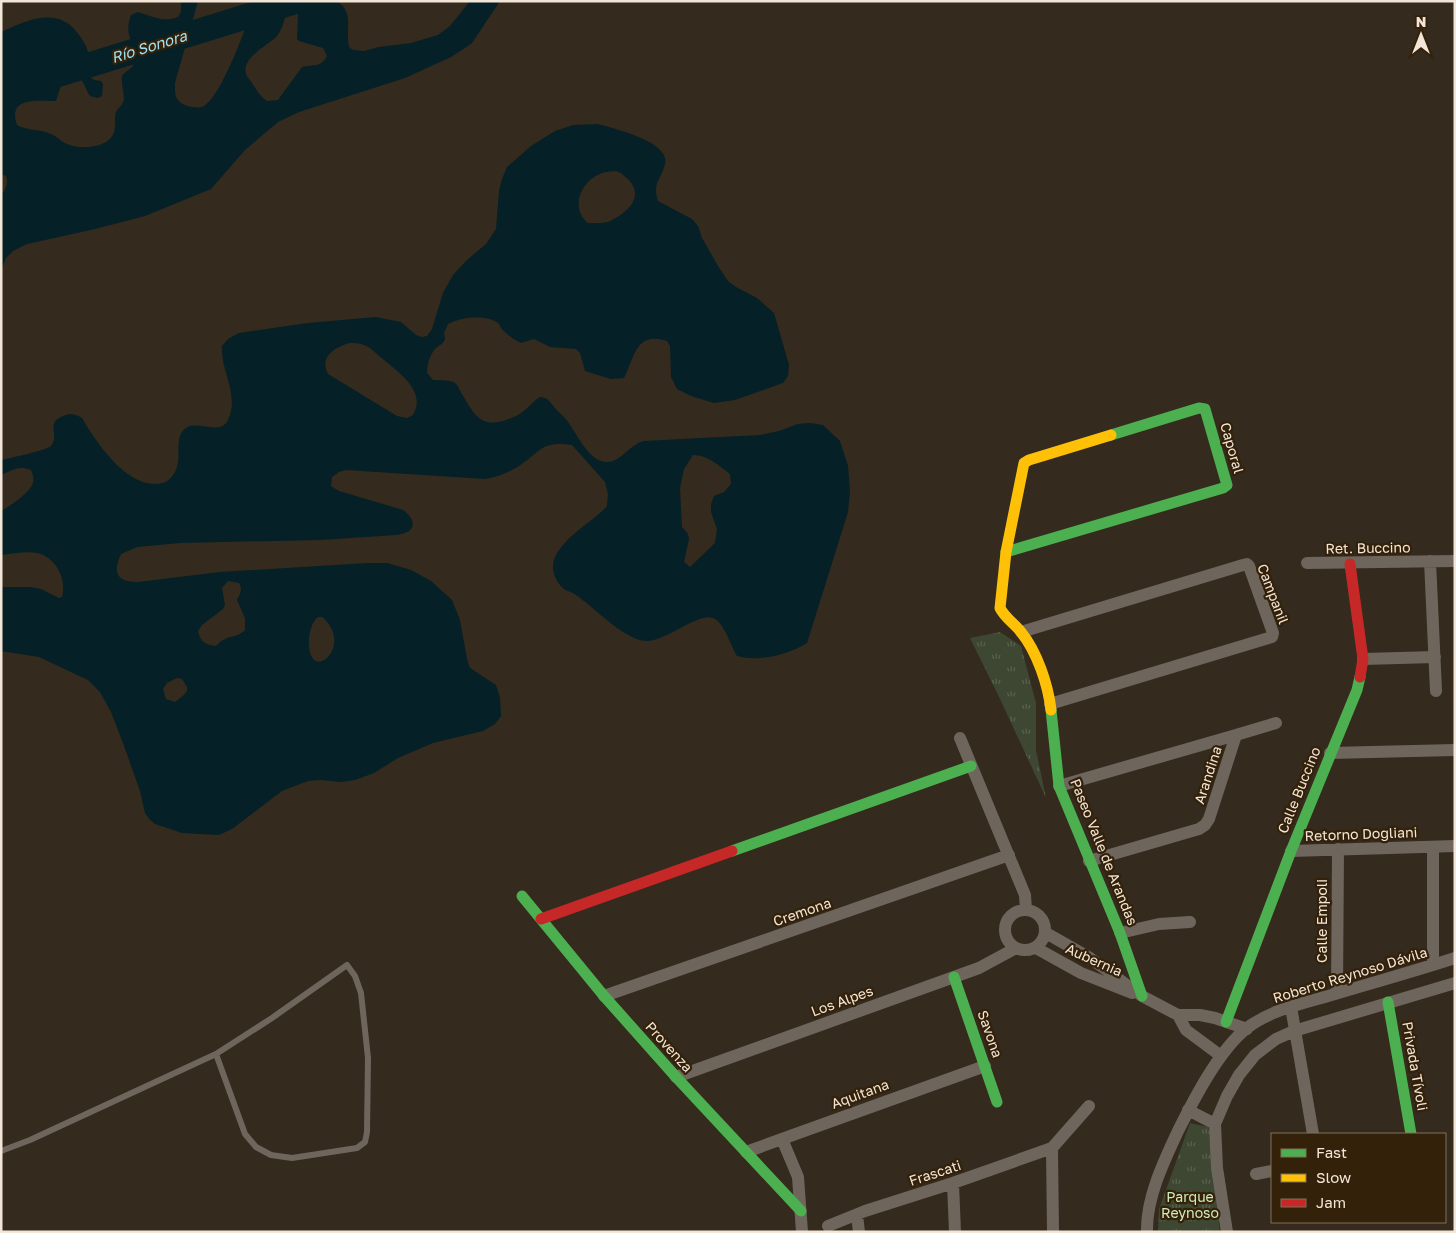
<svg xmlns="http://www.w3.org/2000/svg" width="1456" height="1233" viewBox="0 0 1456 1233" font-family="'Golos Text',sans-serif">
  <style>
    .grass { fill: url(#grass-tufts) }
    .water { fill: #052026; fill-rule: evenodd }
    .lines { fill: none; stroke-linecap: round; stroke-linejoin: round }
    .river { stroke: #052026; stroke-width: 25 }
    .lane { stroke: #6e665d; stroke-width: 6 }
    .street { stroke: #6e665d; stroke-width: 12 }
    .fast { stroke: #4caf50; stroke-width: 11 }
    .slow { stroke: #ffc107; stroke-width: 11 }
    .jam { stroke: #c62828; stroke-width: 11 }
    .labels { text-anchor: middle; stroke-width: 4.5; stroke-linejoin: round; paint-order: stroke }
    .street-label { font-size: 14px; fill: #f3e6d8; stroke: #342109 }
    .park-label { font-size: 14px; fill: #cfedbc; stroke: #342109 }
    .water-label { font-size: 15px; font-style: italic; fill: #9ee2f5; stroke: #342109 }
  </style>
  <defs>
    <pattern id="grass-tufts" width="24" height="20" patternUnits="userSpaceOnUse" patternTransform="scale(1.25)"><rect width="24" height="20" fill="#3d4732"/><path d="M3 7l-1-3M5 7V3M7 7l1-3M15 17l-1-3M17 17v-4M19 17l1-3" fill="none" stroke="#5a624f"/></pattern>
  </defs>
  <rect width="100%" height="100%" fill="#342a1d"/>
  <path class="grass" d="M1000,632l21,14 15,57v47l10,48 -45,-97 -31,-63z
    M1190,1123l18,4 5,11 -2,25 9,69h-62l1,-23z"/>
  <path class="water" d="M181,1h17l-23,82c0,10 -1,17 10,22 5,2 14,4 19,1 17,-9 45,-84 50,-105h82c19,10 9,29 13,46l4,3 11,1 15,-4 32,-4 27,-8 12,-9 20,-25h30l-28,42 -7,5 -14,9 -46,21 -106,34 -21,10 -33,28 -34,39 -66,27 -50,13 -68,15 -14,7 -7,7 -5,12v-75c5,-6 8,-12 5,-19l-5,-2v-142c26,-12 58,-27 78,3 5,7 9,13 10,22 1,7 0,13 0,19l5,4 7,1 2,3 -1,12 -4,2 -8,-2c-6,-10 -8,-23 -22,-24l-4,4 -8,25c-18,0 -49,-5 -39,24 11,6 23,4 34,9 6,2 10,8 16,10 13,6 43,4 47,-12 2,-7 0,-14 2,-20 3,-5 7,-7 8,-13 0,-7 -3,-15 -2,-23 3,-5 12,-8 13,-14 4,-15 -13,-24 -4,-47l7,-3c13,4 26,11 40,5l3,-5zM293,10l4,1 1,3 -1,25 2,2 24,7 4,8c-6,12 -14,8 -25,11l-24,33 -11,1c-7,-5 -10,-10 -15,-18 -1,-2 -5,-6 -6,-9 -5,-17 23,-29 31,-38 5,-7 7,-14 9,-22z
    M597,124c16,4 74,18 68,40 -4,16 -13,19 -7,37l34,18 6,7 4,12 16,28 10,15 8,6 21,11 17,15 15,52 -1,11 -5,7 -48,17 -21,3 -23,-7 -14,-7 -6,-12 -1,-31 -3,-5c-31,-10 -32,15 -43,37l-13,1 -26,-8 -5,-18 -4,-4 -26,-2 -16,-8 -13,4c-6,-3 -14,-8 -19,-14 -2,-2 -2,-4 -4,-6 -12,-9 -38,-6 -50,1l-4,9 1,6c-2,5 -4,5 -9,9 -6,6 -9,16 -9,25l6,7c6,0 14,0 20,2 4,1 6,7 9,12 15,27 23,36 54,22 9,-4 16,-14 24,-19 9,1 10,5 15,11 4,5 10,9 13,14 10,13 21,41 40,40 14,-1 22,-18 36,-21l116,-6 19,-4 19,-7 12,-1 13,2 17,16 8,25 2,25 -2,21 -41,131c-19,12 -48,19 -70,13 -6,-10 -13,-34 -24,-38 -15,-6 -48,24 -67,23 -22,-1 -52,-34 -70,-46 -4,-3 -10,-4 -13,-7 -8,-7 -12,-19 -9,-28 8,-23 38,-37 53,-54l1,-12 -3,-12 -33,-37c-32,-4 -30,6 -53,21 -11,7 -22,11 -34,13l-139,-9 -7,2 -7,5 -1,9 8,5 64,19c6,4 15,14 6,21 -3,2 -8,3 -12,4l-77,5 -140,3 -43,4 -16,7c-9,19 -4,28 17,28l82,-10 148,-9h19l24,7 20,11 21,19 8,20 7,39 3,9 26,17 4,13 1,18 -6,8 -12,7 -50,12 -35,15 -24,15 -19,7 -14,2 -20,-2 -13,1 -26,10 -50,38 -13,6 -37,-2 -27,-9 -5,-4 -5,-7 -5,-22 -17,-48 -12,-31 -11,-20 -12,-12 -49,-23 -38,-6v-64h29l11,2 18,9 3,-1c5,-18 -6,-40 -25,-44 -11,-2 -25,1 -36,2v-44c8,-4 28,-18 31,-26 3,-5 1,-10 -1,-15 -12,-5 -19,0 -30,5v-15c9,-2 44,-9 50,-14 9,-11 -6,-23 12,-30 7,-3 13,-2 19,2 14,24 42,66 73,66 12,0 18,-6 22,-17 4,-12 -3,-31 9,-39 12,-8 34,8 42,-8 12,-25 -8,-50 -6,-74l6,-7 11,-6 69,-10 68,-6 25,5 15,13 6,2 5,-1 5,-7 11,-36 10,-18 14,-15 19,-16 10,-15 3,-38 3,-12 5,-12 24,-21 24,-15 18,-6zM616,171c6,2 8,5 13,9 15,17 -1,32 -17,40 -6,4 -16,3 -24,3 -18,-15 -8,-41 12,-49 5,-3 11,-2 16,-3zM349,343c5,0 10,0 15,2 7,2 13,10 19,14 16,14 44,32 30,56l-6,3 -10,-2 -69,-42c-9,-17 6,-26 21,-31zM693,455c15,0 25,10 37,19l1,10 -7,8 -10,4 -3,8v8l6,17 -2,14 -25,24 -6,-5 5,-23 -1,-5 -6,-7 -2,-39 4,-19zM228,581l11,2c4,7 1,11 -2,17l8,18v12c-10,10 -17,3 -29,16 -10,-1 -16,-4 -18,-15l4,-6 21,-16 2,-4 -3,-17zM318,617h4c35,29 -16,72 -13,21 1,-8 3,-16 9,-21zM177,678l5,1 5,8v4l-3,4 -9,7 -9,-3 -3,-10 4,-6z"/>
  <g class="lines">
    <path class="river" d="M1,92l296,-91"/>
    <path class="lane" d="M1,1151l29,-11 186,-86 56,-36 75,-53 8,11 6,17 7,65 -1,74 -2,10 -8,6 -65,10 -21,-3 -15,-8 -11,-13 -29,-80"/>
    <path class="street" d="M1430,561l6,130
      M1307,563l148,-2
      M1021,632l222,-67 4,-1 2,2 24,67 -1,4 -222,67
      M1363,659l72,-2
      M1236,735l40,-12
      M960,738l65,157 1,15
      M1330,753l125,-3
      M1059,786l177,-51 -27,84 -4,6 -6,4 -110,32
      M1433,847v118
      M1291,851l164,-5
      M1005 930a20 20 0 1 1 40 0a20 20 0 1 1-40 0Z
      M1046,933l44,25 52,38 36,19h22l15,3 32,11
      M1120,933l39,-9 31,-2
      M1036,948l45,25 51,20
      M1337,993l1,-144
      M604,996l405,-141
      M1291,1007l22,127
      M1178,1015l8,15 35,26
      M676,1077l303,-109 37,-20
      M1188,1110l27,14
      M782,1139l16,38 4,55
      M1052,1148l1,84
      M746,1152l239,-86
      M1256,1174l16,-3
      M953,1183l2,49
      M857,1215l2,17
      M828,1226l37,-15 88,-28 99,-35 37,-42
      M1147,1232c-1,-34 17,-71 31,-101 16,-32 41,-81 69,-103 25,-19 58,-25 88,-34 40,-12 80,-23 120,-36
      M1227,1232l-10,-64 -2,-44 12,-28 12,-21 16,-20 21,-16 18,-8 161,-48"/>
    <path class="fast" d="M1006,552l217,-64 4,-3 -22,-76 -6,-1 -88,27
      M1051,710l8,76 61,147 22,63
      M732,851l239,-85
      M522,896l82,100 72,81 125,134
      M954,977l43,125
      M1388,1002l23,132
      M1226,1022l65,-171 66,-161 3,-13"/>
    <path class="slow" d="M1051,710c-3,-26 -14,-58 -30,-78 -7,-9 -16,-14 -21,-24l6,-56 18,-89 5,-3 82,-25"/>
    <path class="jam" d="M1350,564l13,95 -3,18
      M541,919l191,-68"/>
  </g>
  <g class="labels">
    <g class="street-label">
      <text transform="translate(1232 448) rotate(74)" y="5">Caporal</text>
      <text transform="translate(1368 548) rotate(-1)" y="5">Ret. Buccino</text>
      <text transform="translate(1273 594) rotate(69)" y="5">Campanil</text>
      <text transform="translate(1208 775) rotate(-72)" y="5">Arandina</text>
      <text transform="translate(1299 790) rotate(-68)" y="5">Calle Buccino</text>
      <text transform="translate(1361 834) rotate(-2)" y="5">Retorno Dogliani</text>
      <text transform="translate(1104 852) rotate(68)" y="5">Paseo Valle de Arandas</text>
      <text transform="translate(802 912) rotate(-19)" y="5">Cremona</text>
      <text transform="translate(1322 921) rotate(-90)" y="5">Calle Empoli</text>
      <text transform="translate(1094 960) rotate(24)" y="5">Aubernia</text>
      <text transform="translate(1350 975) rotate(-17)" y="5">Roberto Reynoso Dávila</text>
      <text transform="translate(842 1001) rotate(-20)" y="5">Los Alpes</text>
      <text transform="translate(990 1034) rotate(71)" y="5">Savona</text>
      <text transform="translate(669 1047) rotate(48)" y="5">Provenza</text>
      <text transform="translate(1415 1066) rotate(80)" y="5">Privada Tívoli</text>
      <text transform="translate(860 1094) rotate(-20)" y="5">Aquitana</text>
      <text transform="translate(935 1173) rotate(-18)" y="5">Frascati</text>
    </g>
    <g class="park-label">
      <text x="1190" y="1202">Parque<tspan x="1190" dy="16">Reynoso</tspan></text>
    </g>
    <g class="water-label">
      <text transform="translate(149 47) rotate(-17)" y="5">Río Sonora</text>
    </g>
  </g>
  <rect width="1456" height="1233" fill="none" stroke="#f3e6d8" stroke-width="5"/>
  <rect x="1271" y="1133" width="175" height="90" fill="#342109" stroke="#80705c"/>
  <rect x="1281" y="1149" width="25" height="8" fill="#4caf50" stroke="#80705c"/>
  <text x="1316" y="1158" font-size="15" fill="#f3e6d8">Fast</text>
  <rect x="1281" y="1174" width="25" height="8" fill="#ffc107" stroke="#80705c"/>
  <text x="1316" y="1183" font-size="15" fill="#f3e6d8">Slow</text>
  <rect x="1281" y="1199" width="25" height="8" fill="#c62828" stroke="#80705c"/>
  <text x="1316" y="1208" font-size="15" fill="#f3e6d8">Jam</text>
  <g transform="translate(1421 35)" stroke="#342109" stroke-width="4" paint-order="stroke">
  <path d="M0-4L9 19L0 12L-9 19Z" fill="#f3e6d8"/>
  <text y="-8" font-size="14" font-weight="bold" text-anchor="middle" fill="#f3e6d8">N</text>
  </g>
</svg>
